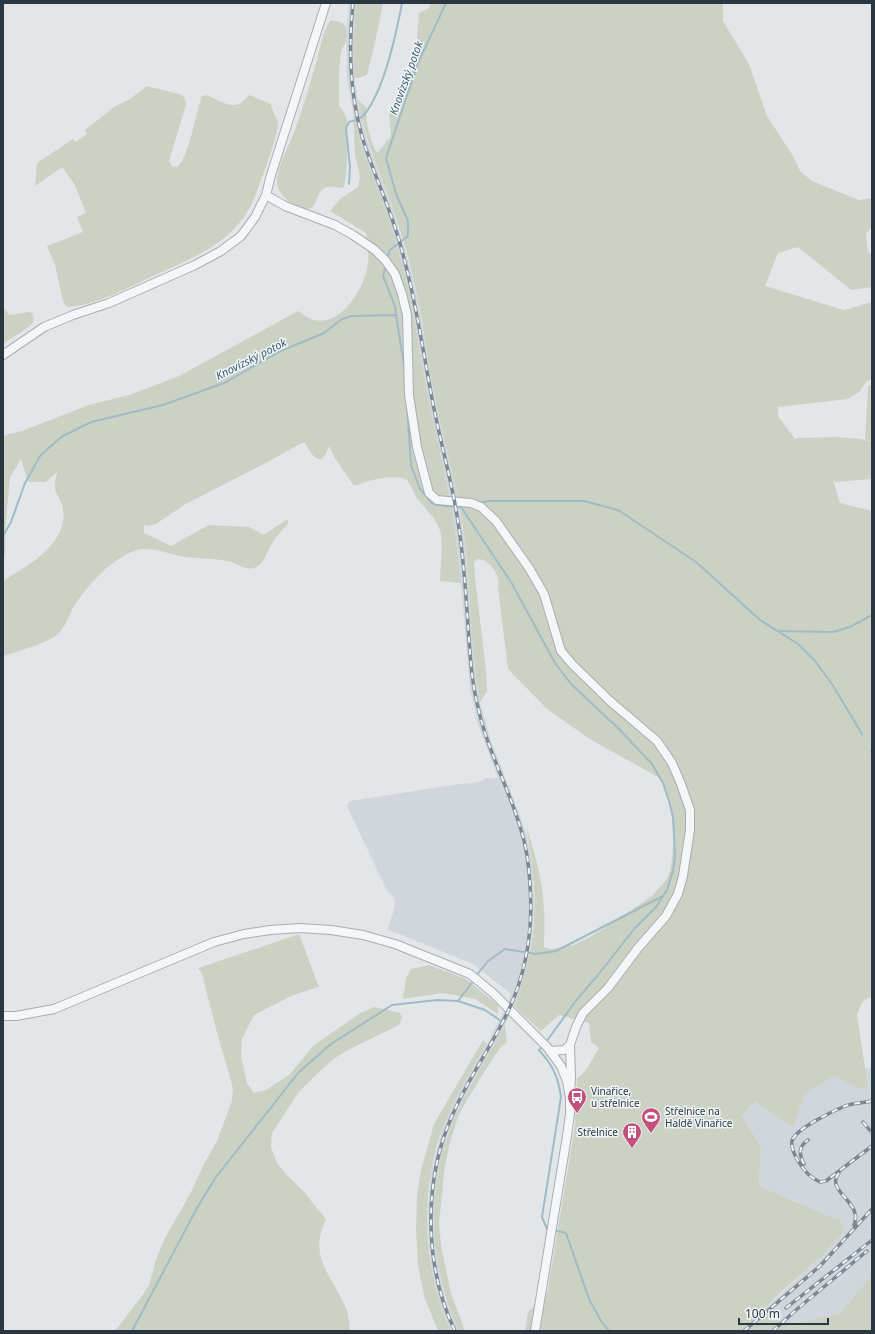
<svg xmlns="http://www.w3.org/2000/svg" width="875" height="1334" viewBox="0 0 875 1334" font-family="'Noto Sans',sans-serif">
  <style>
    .built { fill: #d0d6db }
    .green { fill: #cbd2c4 }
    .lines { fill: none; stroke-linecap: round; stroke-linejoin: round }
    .stream { stroke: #a0bbc6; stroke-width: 2 }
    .minor-casing { stroke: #a7aeb3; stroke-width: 10 }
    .minor { stroke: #f4f6f8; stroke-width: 8 }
    .rail-casing { stroke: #7d8992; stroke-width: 3.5 }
    .rail { stroke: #f1f5f7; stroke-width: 2; stroke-dasharray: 6; stroke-linecap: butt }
    .labels { text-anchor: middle; stroke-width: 3; stroke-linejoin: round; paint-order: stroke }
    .poi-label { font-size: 10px; fill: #2b3740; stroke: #f1f5f7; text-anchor: start }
    .water-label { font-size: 11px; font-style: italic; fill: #385e71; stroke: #f1f5f7 }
  </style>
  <rect width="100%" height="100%" fill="#e2e6e9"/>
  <path class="built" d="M349,3h7l-2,26v49l8,43 7,25 26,70 18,62 6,28 16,89 22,97 8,49 10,130 5,31 11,39 28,72 6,17 5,19 3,24 1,42 -5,43 -7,27 -9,25 -20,37 -22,37 -24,52 -9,36 -3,34 2,53 8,40 14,32h-8l-12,-30 -6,-23 -4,-35 -1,-37 3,-35 10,-37 7,-18 17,-36 22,-36 19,-37 5,-13 -38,-30 -86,-35 7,-19 1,-7 -1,-4 -4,-6 -3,-2 -40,-85v-2l3,-3 109,-17 14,-1 8,-2 5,-3h12l-20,-54 -8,-35 -9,-106 -8,-70 -25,-117 -16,-89 -17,-67 -33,-92 -7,-25 -8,-45 -1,-43z
    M872,1068v207l-32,38 -51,12 -28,-13 59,-54 25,-28 -6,-12h-1l-4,11 -33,-25 -42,-18 2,-40 -19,-30 13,-15 47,-8 37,-23z"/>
  <path class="green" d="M356,3h27l-7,35 -9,37 -9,3h-4c-1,-25 0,-50 2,-75z
    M431,3h292v18l26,43 18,52 26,40 7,15 12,10 47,19 13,-2v29l-6,7 2,18 4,3v32l-21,3 -53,-43 -20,6 -13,33 79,24 28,-8v77l-5,2 -8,11 -11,7 -70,8v9l17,23 2,-1 40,-1 23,2 12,3v37l-37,3 -2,-2 7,23 32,8v485l-10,6 -5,13 11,72 -11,1 -22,-13 -31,20 -11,32 -38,-26 -13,15 19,30 -2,40 76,33 4,-1 6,12 -25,28 -38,33 -21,21 28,13 51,-12 32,-38v56h-347l3,-19 19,-18 28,-168 2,-47 9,-9 13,-22 -8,-6 -2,-19 -30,-8 -18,16 -27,-25c17,-43 24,-85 19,-131 -1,-17 -4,-33 -7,-49 9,27 17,56 18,84 1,13 0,25 0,37l6,2 8,-1 16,-3 19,-10 24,-15 35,-24 15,-17 4,-12 3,-32 -2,-17 -3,-19 -3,-10 -8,-12 -70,-39 -42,-30 -38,-39 -10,-81c0,-3 1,-7 0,-10 -2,-8 -11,-19 -20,-19l-4,3 1,15 11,94 1,20 -7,11c-10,-52 -9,-107 -15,-160 -6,-49 -20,-97 -30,-146 -7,-30 -10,-61 -16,-92 -6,-30 -14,-60 -24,-89 -14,-40 -30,-74 -37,-115l8,7c0,17 3,31 11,46l14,-17 -2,-23 7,-16 12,-15 7,-20 4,-49 10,-5z
    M331,20l12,3 3,4v14l-5,10 -2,22v32l6,9 2,7v38l-1,16 -2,12 -2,1c-21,-4 -21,1 -28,18l-7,4c-13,-4 -29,-13 -30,-28 -1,-13 13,-38 18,-52 11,-31 20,-62 28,-94l4,-10z
    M147,86l35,9 3,4 1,6 -17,56 3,5c3,1 3,2 6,0 10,-8 18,-51 22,-64l1,-5 4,-2c18,5 29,20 44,0l22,9c1,8 6,13 7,19 1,6 -9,35 -11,41 -6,14 -10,30 -17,43 -20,38 -62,53 -99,70 -25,12 -56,28 -83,30l-3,-2 -2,-4 -8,-36 -8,-19 36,-14 -6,-15 9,-4 -11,-28 -13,-18 -27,19 2,-23 36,-24 3,3 11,-8 -2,-4 29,-23 16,-8z
    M353,111l9,37 27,71 17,60 6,28 16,89 25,117 8,70 -21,-2c0,-16 3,-31 1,-47 -3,-14 -16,-25 -24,-36 -4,-6 -6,-14 -11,-19 -17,-5 -36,1 -52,7l-18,-26 -7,-14c-7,23 -16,12 -24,-3h-3l-40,22 -78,40 -28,19 -8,2 -4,-1v8l27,13 38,-21 40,2 14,8 25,-16v5c-6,6 -12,13 -17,21 -4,7 -7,19 -15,22 -10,5 -19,-4 -29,-6 -14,-3 -28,-2 -42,-4 -16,-2 -35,-12 -51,-6 -25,10 -46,34 -60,55 -5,9 -8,20 -15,27 -10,10 -41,18 -56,23v-75c25,-16 65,-36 60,-72 -1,-7 -6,-13 -8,-20 -1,-6 1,-13 3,-18l-12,11h-18l-7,-23 -11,18 -4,43 -1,35 -2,3v-121l3,-2 16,-4 67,-26 40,-10 50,-19 119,-65c5,3 10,7 16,9 27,6 48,-29 53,-51 3,-12 0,-24 -1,-36l-36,-22 10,-12 18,-12 2,-10 -5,-23z
    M3,307l6,8 21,-3 3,2 1,7 -4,5 -27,18z
    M872,385v56l-7,-1 3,-54z
    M299,934l20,53 -26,8 -39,20 -12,24 -1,18 6,26 7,10 12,-3 23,-15 25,-30 48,-33 13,-5 25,6 2,5 -3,7 -49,24 -15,9 -13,11 -24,24 -26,40 -1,14 6,16 10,12 17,17 22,27c-18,38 5,55 19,87 4,8 4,17 5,25h-235l27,-35 7,-11 7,-25 8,-20 27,-48 13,-28 13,-23 15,-40 1,-12 -2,-8 -15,-52 -14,-55 -4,-6z
    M429,965l37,14 32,26v9l-23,-15 -32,-6 -40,6 3,-21 5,-9z
    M505,1025l2,17 -6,5 -6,8 -27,43 -10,19 -8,25 -5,24 -6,57 2,23 10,47 14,38h-6c-28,-57 -33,-136 -11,-196 14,-39 37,-73 57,-110z
    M483,1040l4,4c-18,29 -34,57 -46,89 -22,59 -17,142 10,198h-13l-13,-32 -7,-33 -2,-38 1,-32 4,-26 13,-46z"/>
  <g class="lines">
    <path class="stream" d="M349,184l1,-17 -4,-39 3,-6c4,-1 11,-3 14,-6 21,-24 33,-81 39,-113
      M387,259l3,-9 18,-14v-15l-12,-27 -10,-36 32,-95 28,-60
      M396,315l9,57
      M407,406l4,59 9,24 12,14 5,2 24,2 50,75 44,81 16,21 47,44 34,36 11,19 6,18 4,16 2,39 -2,15 -6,19 -11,17 -21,21 -37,47 -20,23 -32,44
      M480,503l8,-2h96l34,9 78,52 64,58 38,24 17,17 17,23 30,50
      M3,536l8,-14 14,-39 15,-27 21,-19 30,-15 72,-17 61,-22 57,-32 43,-18 18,-14 10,-3 44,-1 -1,-9 -12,-30 3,-11
      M777,631l56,1 17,-5 22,-12
      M871,751l1,2
      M476,976l12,-15 17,-12 31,5 20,-3 107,-55
      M458,1001l27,9 16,11
      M543,1046l-4,4c14,16 19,26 22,47l-19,120 5,12h2
      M553,1230l13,3 23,66 12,22 8,10
      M132,1331l65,-123 19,-31 83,-105 32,-28 61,-39 45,-5 21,1 16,-21"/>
    <g class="minor-casing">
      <path id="minor" d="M266,195l19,11 50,19 18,10 22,15 10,10 10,14 7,20 5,21 2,80 8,52 12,46 8,7 34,3 10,4 15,14 33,47 15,26 17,57 11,13 38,37 47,40 15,22 9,21 9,26v20l-7,46 -5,18 -12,22 -28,32 -30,40 -25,25 -7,14 -6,18 1,33 -1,20
        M3,355l41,-28 29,-12 36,-12 86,-38 26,-14 20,-15 14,-19 11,-22 5,-20 55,-172
        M3,1016h13l38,-7 160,-67 30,-8 26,-4 30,-2 31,2 32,5 32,9 75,30 23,19 54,54 14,19 6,15 3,17v16l-3,22 -32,195
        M550,1051l14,-1 6,-5"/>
    </g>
    <use href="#minor" class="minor"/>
    <g class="rail-casing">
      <path id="rail" d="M353,3c-5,48 -3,97 12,143 12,36 28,69 37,105 13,46 20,94 29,142 6,34 15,67 22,101 9,43 12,87 15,131 2,27 3,55 10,82 9,43 31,81 43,123 6,18 8,37 9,55 3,41 -3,84 -20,122 -17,38 -42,71 -58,109 -29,65 -28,151 3,215
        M872,1101c-9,2 -19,2 -27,5 -12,5 -50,23 -53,35 -1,6 2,13 5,18 5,9 13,19 23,23l6,-1 46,-35
        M863,1122l9,11
        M804,1164c-5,-10 -6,-17 4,-24
        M839,1173c-15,18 25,29 15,52
        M786,1308l86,-68
        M744,1331l76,-65 52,-57
        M773,1331l23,-21 71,-59"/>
    </g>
    <use href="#rail" class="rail"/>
  </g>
  <defs>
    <g id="bus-pin" transform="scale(1)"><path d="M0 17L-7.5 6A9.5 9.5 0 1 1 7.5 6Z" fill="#c4517c" stroke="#f1f5f7"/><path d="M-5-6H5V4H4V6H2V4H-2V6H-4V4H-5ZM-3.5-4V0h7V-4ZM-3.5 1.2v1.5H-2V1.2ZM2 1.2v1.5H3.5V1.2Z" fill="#fff"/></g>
    <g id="stadium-pin" transform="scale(1)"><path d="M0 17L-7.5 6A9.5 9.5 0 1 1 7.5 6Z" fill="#c4517c" stroke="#f1f5f7"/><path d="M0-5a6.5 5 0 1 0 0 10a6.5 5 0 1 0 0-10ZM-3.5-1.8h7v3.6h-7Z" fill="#fff"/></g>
    <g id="building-pin" transform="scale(1)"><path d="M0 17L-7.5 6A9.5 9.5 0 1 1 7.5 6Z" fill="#c4517c" stroke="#f1f5f7"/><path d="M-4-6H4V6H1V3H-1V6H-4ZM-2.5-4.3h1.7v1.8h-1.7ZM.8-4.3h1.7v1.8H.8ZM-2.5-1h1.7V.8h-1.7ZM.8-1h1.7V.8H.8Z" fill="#fff"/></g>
  </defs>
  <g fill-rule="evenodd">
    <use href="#bus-pin" x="577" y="1097"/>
    <use href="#stadium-pin" x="651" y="1117"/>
    <use href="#building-pin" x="632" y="1132"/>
  </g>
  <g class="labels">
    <g class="poi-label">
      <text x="591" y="1095">Vinařice,<tspan x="591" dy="12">u střelnice</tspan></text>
      <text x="665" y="1115">Střelnice na<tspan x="665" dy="12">Haldě Vinařice</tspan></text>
      <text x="618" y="1136" text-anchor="end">Střelnice</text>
    </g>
    <g class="water-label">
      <text transform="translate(406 78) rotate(-70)" y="4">Knovízský potok</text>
      <text transform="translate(251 359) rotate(-27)" y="4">Knovízský potok</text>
    </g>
  </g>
  <rect width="875" height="1334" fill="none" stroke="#2b3740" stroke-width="8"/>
  <path d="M739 1318v6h89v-6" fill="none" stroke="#2b3740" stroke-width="2"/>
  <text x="745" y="1318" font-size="12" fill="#2b3740" stroke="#f1f5f7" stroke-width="3" paint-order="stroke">100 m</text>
</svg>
